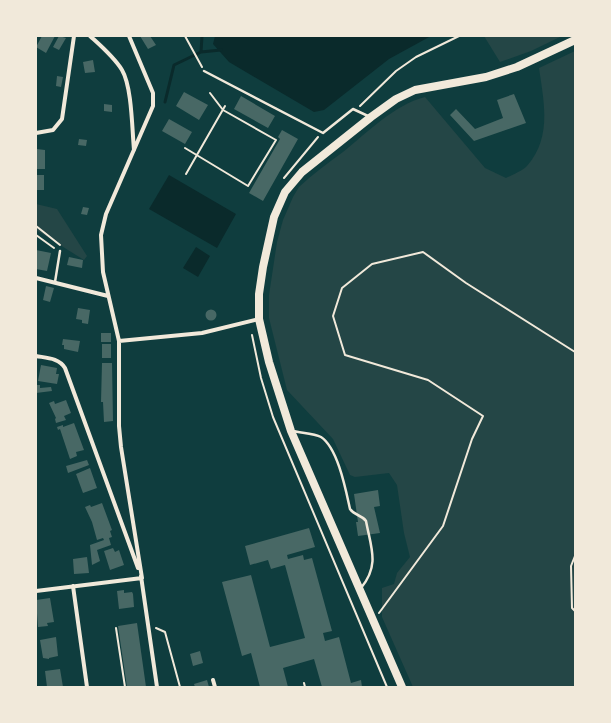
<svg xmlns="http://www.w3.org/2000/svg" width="611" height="723" viewBox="0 0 611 723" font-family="'Asap Condensed',sans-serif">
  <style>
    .green { fill: #244646 }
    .water { fill: #0a2a2b }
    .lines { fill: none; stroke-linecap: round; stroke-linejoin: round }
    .stream { stroke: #0a2a2b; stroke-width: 3 }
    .building { fill: #486865 }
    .path { stroke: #f1e9da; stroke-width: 2 }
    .service { stroke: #f1e9da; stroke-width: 2.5 }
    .minor { stroke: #f1e9da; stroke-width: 4 }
    .primary { stroke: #f1e9da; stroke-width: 8 }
  </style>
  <rect width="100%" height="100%" fill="#0f3d3e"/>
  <path class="green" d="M484,36h78l-31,15 -31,11z
    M575,51v636h-162l-31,-70v-29l12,-4 3,-11 13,-16 -6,-24 -7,-48 -8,-12 -34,4 -5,-2 -17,-36 -46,-49 -18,-72v-23l8,-53 6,-22 10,-23 6,-10c14,-13 29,-24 44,-35 25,-20 51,-47 82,-55l60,71 21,10c6,-3 16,-7 21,-12 25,-28 17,-64 12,-98z
    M36,204l21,5 30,47 -3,4 -48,-30z"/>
  <path class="water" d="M215,36h216l-42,23 -65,51 -10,2 -85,-50 -16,-18z
    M169,175l67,39 -19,34 -68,-39z
    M196,247l14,9 -12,21 -15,-9z"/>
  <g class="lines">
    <path class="stream" d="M201,52l1,-16
      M165,102l9,-37 27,-13 20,-2"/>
  </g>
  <path class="building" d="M42,36h13l-9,17 -10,-6z
    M59,36l7,2 -7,12 -6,-3z
    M140,36h10l6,9 -8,4z
    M93,60l2,12 -10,1 -2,-11z
    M57,76l6,1 -2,10 -5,-1z
    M184,92l24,13 -9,15 -23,-14z
    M514,94l12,29 -52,18 -24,-26 6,-6 19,20 28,-11 -6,-18z
    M241,96l34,20 -7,12 -34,-19z
    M104,104l8,1v7l-8,-1z
    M169,119l23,13 -7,12 -23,-13z
    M282,130l16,9 -35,62 -14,-8 31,-54 -2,-2z
    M79,139l8,1 -1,6 -8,-1z
    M37,149l8,1v19h-9z
    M37,175h7v15h-7z
    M83,207l6,1 -2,7 -6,-1z
    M36,250l15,3 -4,18 -11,-2z
    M69,257l14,3 -1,8 -15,-3z
    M46,286l8,2 -4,14 -7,-2z
    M78,308l12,2 -2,14 -6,-1v-3l-6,-1z
    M205.5 315a5.5 5.5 0 1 1 11 0a5.5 5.5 0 1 1-11 0Z
    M101,333h10v9h-10z
    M63,339l17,2 -2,11 -14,-3v-4h-2z
    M102,344h9v14h-9z
    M102,363h10l1,58 -9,1 -1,-20h-2z
    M41,365l16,3 -1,6h3l-2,10 -19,-3z
    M36,385h4v3l11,-1 1,4 -16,2z
    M66,400l5,13 -7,3 2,4 -10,3 -1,-4 1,-1 -7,-15 5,-2 1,3z
    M74,423l10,27 -8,2 1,4 -7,3 -10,-30 -2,1 -1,-3 6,-2v2z
    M87,460l2,5 -21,8 -2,-7z
    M90,468l7,20 -14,5 -7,-19z
    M378,490l2,16 -6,1 6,26 -22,3 -2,-14h2l-4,-28z
    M102,503l10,27 -2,1 2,6 -3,1 2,7 -14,5 3,11 -8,4 -2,-20 14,-5 -1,-2 -6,2 -5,-18 -7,-15 5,-2 1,2z
    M309,528l6,19 -28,8 1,4 15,-4 1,5 8,-2 20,73 -9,2 2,8 14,-4 12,46 10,-3 1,7h-40l-8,-28 -31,9 5,19h-28l-9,-34 -9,3 -20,-74 29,-7 19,72 35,-9 -20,-73 -14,4 -3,-9 -18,5 -5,-19z
    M113,548l2,4 4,-2 5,15 -14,5 -6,-19z
    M87,557l2,16 -15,1 -1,-15z
    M124,590v3l8,-1 1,2 1,13 -15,2 -2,-18z
    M50,598l4,24 -7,1 1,3 -10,1 -2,-27z
    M137,623l9,64h-19l-9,-61z
    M56,637l2,19 -9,2v1l-6,-1 -3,-18z
    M200,651l3,12 -10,3 -3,-12z
    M60,669l3,18h-16l-2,-16z
    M207,680l2,7h-14l-1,-3z"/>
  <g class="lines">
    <path class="path" d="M185,36l17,31
      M360,106l36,-35 20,-14 43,-21
      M185,148l63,38 28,-46 -53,-30 -13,-17
      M186,174l39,-68
      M284,178l34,-41
      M36,226l24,19
      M36,235l18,13
      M252,335l9,43 12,39 114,270
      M575,556l-4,10 1,42 3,3
      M379,613l64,-87 29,-87 11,-23 -55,-36 -83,-25 -12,-39 9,-28 30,-24 51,-12 43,31 109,69
      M116,628l9,59
      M156,628l9,4 15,55
      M304,683l1,4"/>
    <path class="service" d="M204,71l119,62 30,-24 15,7
      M55,282l5,-31
      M293,431c8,2 21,2 28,6 17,11 25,54 29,72 5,7 12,6 16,12 5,27 14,44 -5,67"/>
    <path class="minor" d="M90,36c11,10 24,21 32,34 10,17 10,59 12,80
      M36,133l17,-3 9,-11 12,-83
      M36,278l72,18
      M119,341l83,-8 57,-14
      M36,356c11,2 23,2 29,12l73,200
      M141,576l16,111
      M73,586l14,101
      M36,591l106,-13 -21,-131 -2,-21v-85l-16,-69 -2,-37 5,-21 47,-108v-13l-24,-57
      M213,680l2,7"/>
    <path class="primary" d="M402,687l-111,-256 -22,-69 -10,-43v-25l4,-27 11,-50 11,-25 17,-20 69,-55 25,-18 19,-9 71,-13 31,-10 58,-27"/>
  </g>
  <rect width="611" height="723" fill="none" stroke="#f1e9da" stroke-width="74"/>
</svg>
